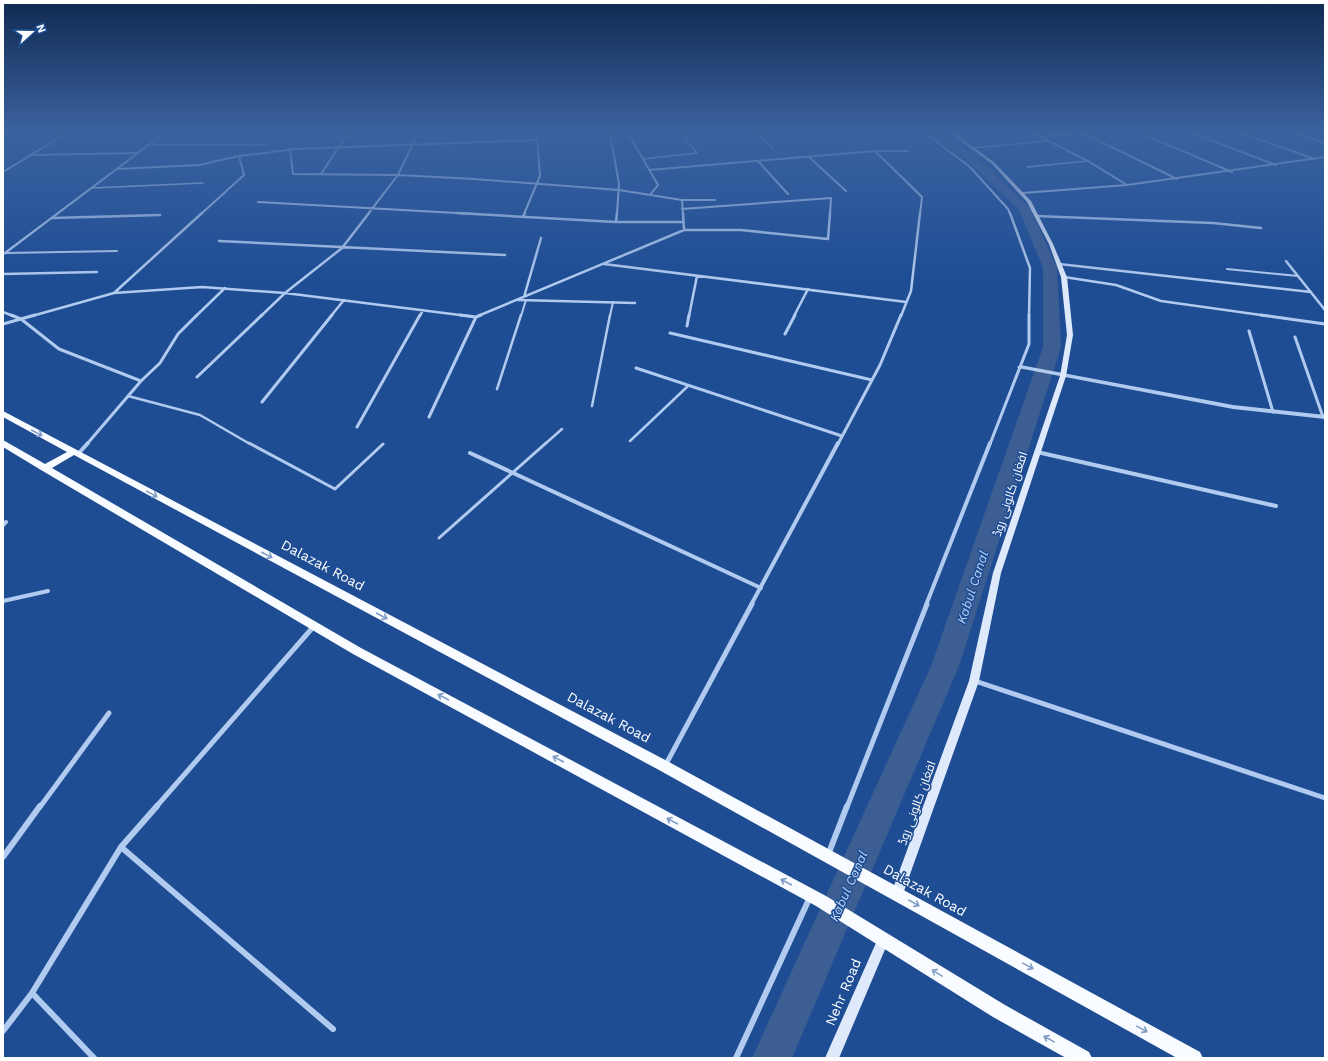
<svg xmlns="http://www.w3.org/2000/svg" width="1328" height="1061" viewBox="0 0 1328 1061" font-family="'Work Sans',Cairo,sans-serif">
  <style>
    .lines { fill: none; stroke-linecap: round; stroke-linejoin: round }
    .canal { fill: #3d5e92; fill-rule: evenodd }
    .service-far3 { stroke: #b1caef; stroke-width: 1.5 }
    .service-far2 { stroke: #b1caef; stroke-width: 2 }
    .service-far1 { stroke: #b1caef; stroke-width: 2.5 }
    .service { stroke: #b1caef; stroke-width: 3 }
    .minor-far5 { stroke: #b1caef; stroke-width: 2 }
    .minor-far4 { stroke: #b1caef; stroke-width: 2.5 }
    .minor-far3 { stroke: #b1caef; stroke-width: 3 }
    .minor-far2 { stroke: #b1caef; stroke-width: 4 }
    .minor-far1 { stroke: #b1caef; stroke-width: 5 }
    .minor { stroke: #b1caef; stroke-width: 6 }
    .tertiary { fill: #b1caef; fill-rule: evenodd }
    .secondary { fill: #dee9fb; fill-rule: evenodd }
    .primary { fill: #f8fbff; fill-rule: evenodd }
    .oneway { stroke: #809bc4 }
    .labels { text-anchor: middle; stroke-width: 3; stroke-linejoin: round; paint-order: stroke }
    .street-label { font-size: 12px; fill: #fff; stroke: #1e4d94 }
    .water-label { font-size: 13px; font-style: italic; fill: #bdd5f5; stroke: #1e4d94 }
    .near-street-label { font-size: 14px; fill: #fff; stroke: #1e4d94 }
  </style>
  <rect width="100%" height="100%" fill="#1e4d94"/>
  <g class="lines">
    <path class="canal" d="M932,133h11l43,33 45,43 26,59 4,79 -102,319 -167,392h-40l179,-392 112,-319v-79l-24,-58 -41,-40z"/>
    <path class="service-far3" d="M757,133l16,15
      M147,145h120
      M972,148l76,-7
      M643,159l54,-6 -17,-20
      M1027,167l61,-6
      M92,188l111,-5"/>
    <path class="service-far2" d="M6,253l111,-2
      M1227,269l71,7
      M521,316l5,-16
      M610,316l3,-14"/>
    <path class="service-far1" d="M497,389l24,-74
      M128,396l72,19 50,29
      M592,406l18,-91
      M630,441l58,-55
      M545,444l17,-15"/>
    <path class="service" d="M249,443l86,46 48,-45
      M439,538l107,-95"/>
    <path class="minor-far5" d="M610,133l9,51 -2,30
      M628,133l30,52 -8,10
      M925,133l45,34 38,42 2,5
      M1033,133l55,28 39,24
      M1083,133l94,46
      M1140,133l92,39
      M1192,133l84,32
      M1241,133l74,26
      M1294,133l31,10
      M1040,137l44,-4
      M290,149l3,25 105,1 76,4 145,11 63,10h33
      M875,151l47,46 -2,17
      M30,155l108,-2
      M809,157l37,34
      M758,161l30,33
      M117,169l82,-4 40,-9 57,-7 240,-9
      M649,170l226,-19h33
      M3,172l64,-39
      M321,174l27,-41
      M682,200l1,14
      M258,202l217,12
      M682,209l149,-11 -1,16
      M201,214l43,-39 -5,-19
      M368,214l30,-39 20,-42
      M524,214l16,-38 -3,-43"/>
    <path class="minor-far4" d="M457,213l159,9h67
      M1010,213l20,55 -1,48
      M1036,216l177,7 48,5
      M523,217l2,-4
      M52,218l108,-3
      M616,222l1,-9
      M684,230h57l87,9 2,-26
      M219,241l286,14
      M1286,261l39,49
      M604,264l302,38
      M1059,264l252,28
      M3,274l94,-2
      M1064,277l52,8 45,16 107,15
      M114,293l88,-80
      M524,297l17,-59
      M518,300l117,3
      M3,312l10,4
      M32,316l82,-23 88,-6 83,6 183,23
      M196,316l29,-28
      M261,316l24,-23 57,-45 27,-35
      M331,316l13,-16
      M420,316l3,-6
      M478,316l206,-86 -1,-17
      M689,316l8,-40
      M794,316l14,-27
      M901,316l10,-25 9,-78"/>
    <path class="minor-far3" d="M11,315l10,4 38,30 82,32
      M460,315l16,2 5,-2
      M1261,315l64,9
      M3,324l32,-9
      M687,326l2,-11
      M1249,331l24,81
      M670,333l202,47
      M785,334l10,-19
      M1295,337l28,80
      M636,368l206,68
      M197,377l65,-62
      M262,402l70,-87
      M429,417l47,-100
      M357,427l63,-112
      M87,444l54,-63 19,-18 18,-29 19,-19
      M838,444l42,-79 21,-50
      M990,444l39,-100v-29"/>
    <path class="minor-far2" d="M1037,452l239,54
      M470,453l291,135
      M78,454l10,-11
      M3,525l3,-3
      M3,601l45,-10
      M751,605l87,-162
      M926,605l64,-162"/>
    <path class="minor-far1" d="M975,681l350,117
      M665,766l87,-162
      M40,807l69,-94
      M156,807l158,-181
      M847,807l80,-203"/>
    <path class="minor" d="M121,847l212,182
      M828,855l19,-49
      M3,857l37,-51
      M32,993l62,65
      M3,1031l29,-38 89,-146 36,-41
      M736,1058l74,-161"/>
    <path class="tertiary" d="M163,133h3l-163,123v-3z
      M1325,156v2l-198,28 -104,8 -2,-1 2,-1 104,-8z
      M1020,365l213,40 92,10v4l-92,-10 -215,-41 -1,-1z"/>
    <path class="secondary" d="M950,133h4l40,29 37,39 22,43 14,33 6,58 -7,41 -65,197 -22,108 -76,213 -2,4 -4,2 -4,-2 -2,-4 78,-213 24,-108 67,-197 7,-41 -6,-58 -12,-33 -22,-42 -35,-38z
      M883,934l4,2 2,4 -50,118h-14l54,-122z"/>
    <path class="primary" d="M3,411l666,351 531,290 3,6h-26l-518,-288 -585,-315 -22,13 309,180 465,248 179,109 84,47 3,6h-26l-73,-41 -177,-111 -463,-252 -312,-184 -38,-23v-7l42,24 22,-12 -64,-35z"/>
  </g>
  <defs><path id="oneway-shaft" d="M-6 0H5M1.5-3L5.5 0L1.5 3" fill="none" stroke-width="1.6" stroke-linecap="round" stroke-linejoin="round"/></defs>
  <g class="oneway">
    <use href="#oneway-shaft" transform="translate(37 433) rotate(28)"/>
    <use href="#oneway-shaft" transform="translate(152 494) rotate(28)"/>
    <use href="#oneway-shaft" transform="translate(267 555) rotate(28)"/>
    <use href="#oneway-shaft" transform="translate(382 616) rotate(28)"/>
    <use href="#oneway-shaft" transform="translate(443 697) rotate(-152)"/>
    <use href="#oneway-shaft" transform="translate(558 759) rotate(-152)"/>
    <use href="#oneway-shaft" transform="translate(672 821) rotate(-152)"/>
    <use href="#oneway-shaft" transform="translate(786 882) rotate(-152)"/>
    <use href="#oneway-shaft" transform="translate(914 903) rotate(29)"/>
    <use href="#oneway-shaft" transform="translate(1028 966) rotate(29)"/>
    <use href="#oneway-shaft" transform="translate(937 973) rotate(-148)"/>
    <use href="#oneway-shaft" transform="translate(1142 1029) rotate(29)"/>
    <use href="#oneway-shaft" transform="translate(1049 1039) rotate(-151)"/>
  </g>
  <linearGradient id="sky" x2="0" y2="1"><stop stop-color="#102a51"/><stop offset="0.47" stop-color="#3b629f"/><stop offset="1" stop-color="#3b629f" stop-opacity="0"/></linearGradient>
  <rect width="1328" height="281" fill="url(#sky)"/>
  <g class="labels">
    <g class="street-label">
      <text transform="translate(1010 494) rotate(-72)" y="4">افغان کالونی روڈ</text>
      <text transform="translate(917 803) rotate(-70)" y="4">افغان کالونی روڈ</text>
    </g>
    <g class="water-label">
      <text transform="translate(972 587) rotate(-72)" y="5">Kabul Canal</text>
      <text transform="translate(848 886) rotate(-66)" y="5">Kabul Canal</text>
    </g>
    <g class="near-street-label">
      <text transform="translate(323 565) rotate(28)" y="5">Dalazak Road</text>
      <text transform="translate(609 717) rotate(28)" y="5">Dalazak Road</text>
      <text transform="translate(925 890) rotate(29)" y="5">Dalazak Road</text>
      <text transform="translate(843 992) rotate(-67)" y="5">Nehr Road</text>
    </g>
  </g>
  <rect width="1328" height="1061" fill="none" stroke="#ffffff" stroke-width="8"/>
  <g transform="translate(32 32) rotate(69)" stroke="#1e4d94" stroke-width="3" paint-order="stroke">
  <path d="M0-3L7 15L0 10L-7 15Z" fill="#ffffff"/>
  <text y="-6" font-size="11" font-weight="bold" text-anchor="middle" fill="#ffffff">N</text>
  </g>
</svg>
